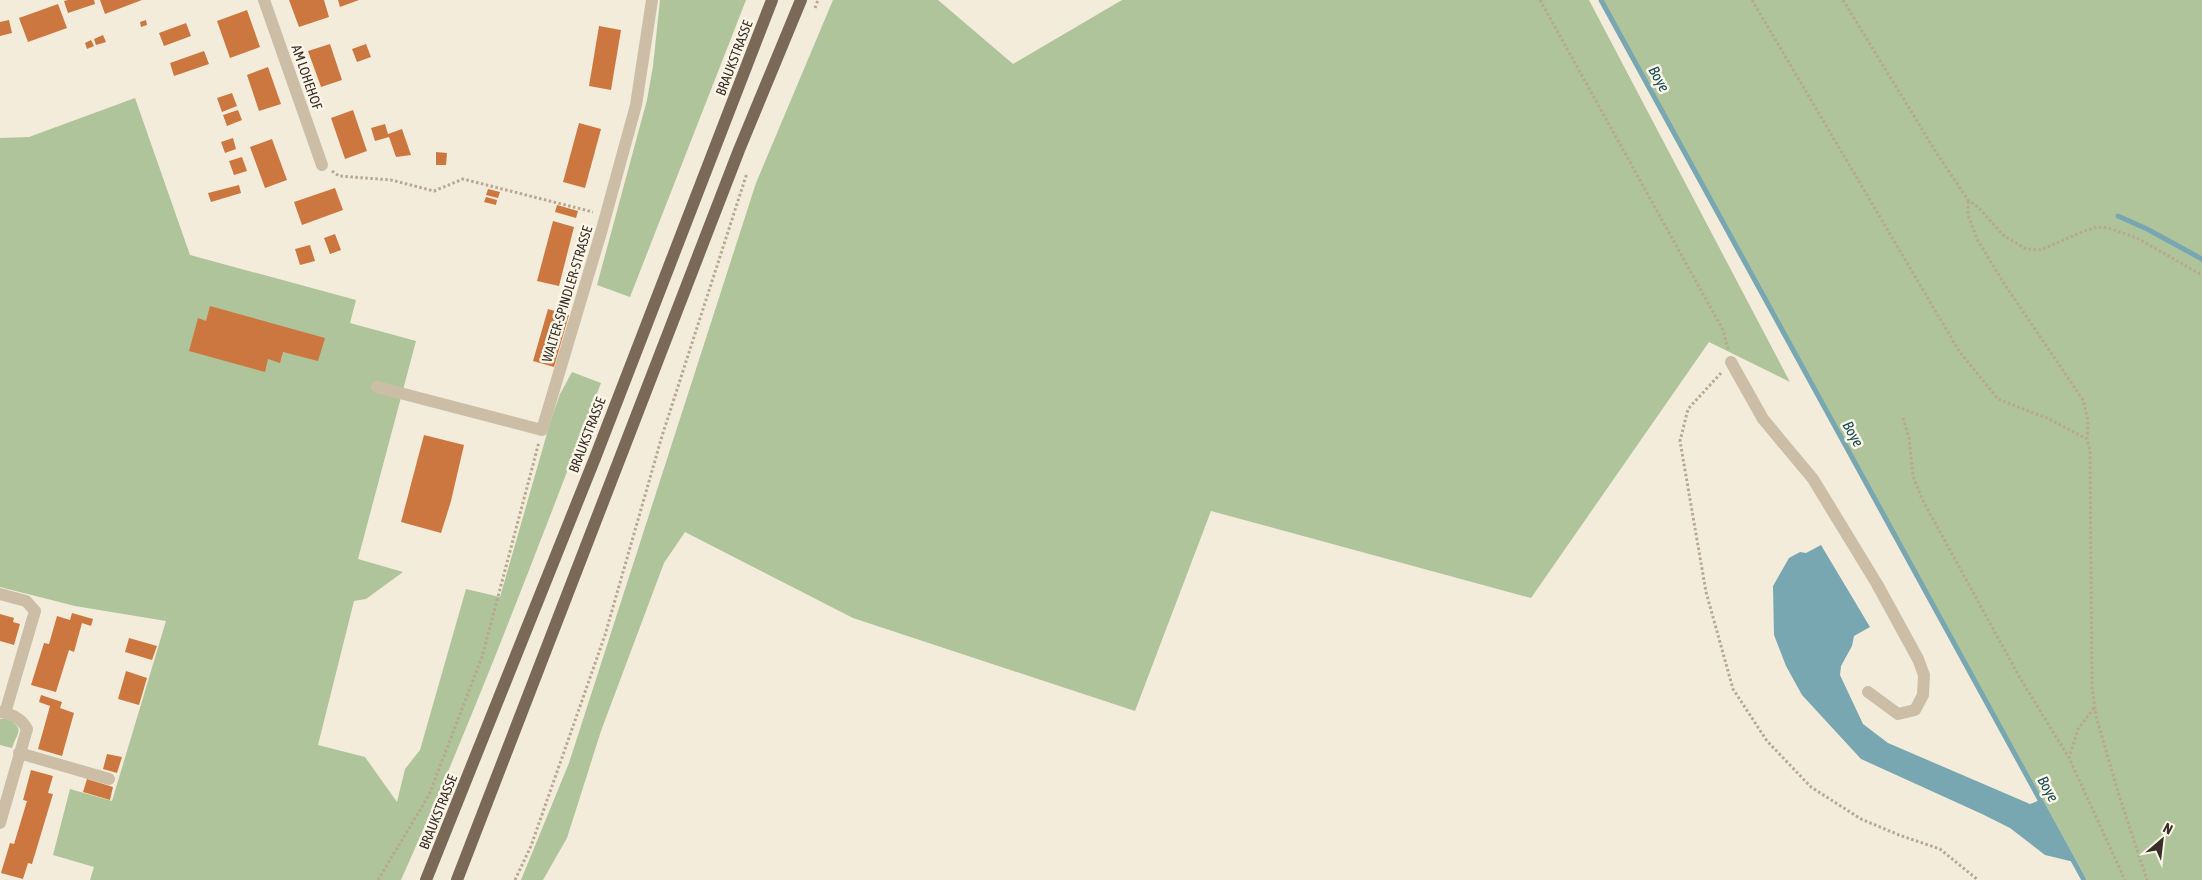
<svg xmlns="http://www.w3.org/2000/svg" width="2202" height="880" viewBox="0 0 2202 880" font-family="'Asap Condensed',sans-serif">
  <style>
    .green { fill: #afc49a }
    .water { fill: #78a7b2 }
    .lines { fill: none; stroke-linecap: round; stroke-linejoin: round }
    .stream { stroke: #78a7b2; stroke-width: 5 }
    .building { fill: #cd7740 }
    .path { stroke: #b8a890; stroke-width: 3; stroke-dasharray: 2.5 2.5; stroke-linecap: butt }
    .minor { stroke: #ccbea6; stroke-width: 12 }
    .major { stroke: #7b6958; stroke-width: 12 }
    .labels { text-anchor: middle; stroke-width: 5; stroke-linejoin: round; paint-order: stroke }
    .street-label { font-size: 14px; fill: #382f28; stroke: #fbf5e8 }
    .water-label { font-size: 15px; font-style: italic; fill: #1a4e5c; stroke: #fbf5e8 }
  </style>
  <rect width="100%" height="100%" fill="#f3ecdb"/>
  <path class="green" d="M660,0h86l-116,297 -33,-12 50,-185 6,-34z
    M833,0h105l75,64 109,-64h467l201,382 -81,-40 -178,256 -320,-87 -76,200 -282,-93 -168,-86 -21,31 -63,168 -34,107 -24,42h-22l48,-117 187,-580z
    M1600,0h602v880h-115z
    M135,98l55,157 166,45 -6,23 66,18 -58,218 45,13 -37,27 -12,2 -36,144 47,12 32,45 8,-33 15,-19 46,-161 34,8 50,-174 10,-29 12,-22 29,11c-64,167 -127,334 -200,497h-311l4,-13 -41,-12 17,-66 42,12 54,-180 -91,-15 -75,-19v-449l29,-1z
    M7,718c19,12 10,14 5,30l-12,-3v-26z"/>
  <path class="water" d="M1821,545l49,82 -16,9 -2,10 -11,20 -1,9 23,49 25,19 142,61 10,-4 34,62 -29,-7 -35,-27 -28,-14 -121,-55 -59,-64 -16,-29 -12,-31 -1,-49 16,-28 11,-6 6,1z"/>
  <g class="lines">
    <path class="stream" d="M1601,0l483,880
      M2118,216l29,13 55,30"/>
  </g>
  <path class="building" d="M68,0h26l1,4 -27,9 -4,-12z
    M100,0h42l-37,14z
    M289,0h35l5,17 -30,10z
    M338,0h21l-19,7z
    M58,4l9,24 -39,14 -9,-24z
    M247,10l13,37 -30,11 -13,-37z
    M9,20l3,13 -12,3v-14z
    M146,20l1,5 -6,2 -1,-5z
    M186,23l5,13 -27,10 -5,-13z
    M599,26l22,4 -10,60 -22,-4z
    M103,35l3,7 -10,3 -2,-6z
    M91,40l3,6 -7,3 -2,-6z
    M330,44l12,36 -21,7 -13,-36z
    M366,44l5,13 -14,5 -5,-13z
    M204,51l5,13 -35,12 -4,-13z
    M268,67l13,37 -22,7 -12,-36z
    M232,93l5,13 -15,6 -5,-14z
    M238,110l4,10 -15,6 -4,-11z
    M353,110l14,41 -22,8 -14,-41z
    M579,123l22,6 -16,59 -22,-6z
    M385,124l3,10 14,-5 9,26 -15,2 -7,-20 -14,4 -4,-13z
    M233,138l3,11 -11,4 -4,-11z
    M272,139l15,41 -22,8 -15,-41z
    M436,152l11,1 -1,12h-10z
    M242,157l5,14 -13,4 -5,-14z
    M239,185l2,8 -30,9 -3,-9z
    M335,188l8,22 -41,15 -8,-23z
    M488,189l12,3 -2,6 -12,-3z
    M486,197l11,3 -1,5 -12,-3z
    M557,205l21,6 -2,7 -21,-6z
    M553,221l21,6 -15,59 -22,-5z
    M335,234l6,16 -11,4 -6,-16z
    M310,245l5,16 -15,4 -5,-16z
    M210,306l115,32 -7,23 -35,-9 -3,11 -12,-4 -3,13 -76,-21 9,-33 8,3z
    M548,309l21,6 -15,52 -21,-6z
    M424,435l40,10 -13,56 -10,32 -40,-11z
    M72,613l21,6 -2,7 -9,-3 -8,29 -5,-2 -13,42 -25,-7 13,-42 5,1 8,-28 13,4z
    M0,614l14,4 -1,4 7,2 -6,21 -14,-4z
    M129,638l28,8 -5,14 -27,-8z
    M126,671l21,7 -8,27 -21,-6z
    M41,695l21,7 -2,6 14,5 -12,43 -24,-7 12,-43 -11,-4z
    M107,754l15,3 -5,16 -14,-4z
    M31,770l22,6 -5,17 5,1 -21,70 -4,-1 -5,16 -22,-6 9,-30 4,1 13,-43 -4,-1z
    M87,779l26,8 -3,13 -27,-8z"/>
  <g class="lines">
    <path class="path" d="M1540,0l183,330 5,19
      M1752,0l207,351 39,48 51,20 38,20 3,11 2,237 4,29 22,76 29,88
      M1843,0l93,152 32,48 10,7 25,28 23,14 15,1 43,-19 13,-4 11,1 29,10 65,37
      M815,8l3,-8
      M332,171l7,5 52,4 43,11 29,-12 130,33
      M1968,201v14l9,24 28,46 78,115 5,20 -1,19
      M1721,373l-33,36 -8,32 26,151 27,97 34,52 44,46 50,32 38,16 41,14 38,31
      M1903,418l6,20 4,38 9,23 98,179 49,80
      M2094,708l-16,21 -9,29 56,122
      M378,880l51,-85 53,-138 57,-215
      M515,880l16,-34 74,-211 57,-199 85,-263"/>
    <path class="minor" d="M264,0l58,165
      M1731,362l32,57 50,60 64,105 41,75 6,16 -1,20 -8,15 -17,4 -30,-22
      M377,387l165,43 60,-201 34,-124 16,-105
      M0,594l26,7 9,10 -30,102
      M0,712c12,2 21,6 27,17l-27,94
      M19,753l90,26"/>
    <path class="major" d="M426,880l169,-422 177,-458
      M457,880l282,-730 62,-150"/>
  </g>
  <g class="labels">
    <g class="street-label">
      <text transform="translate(734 58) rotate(-69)" y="5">BRAUKSTRASSE</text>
      <text transform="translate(307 77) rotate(71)" y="5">AM LOHEHOF</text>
      <text transform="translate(567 294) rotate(-73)" y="5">WALTER-SPINDLER-STRASSE</text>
      <text transform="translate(587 435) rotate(-69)" y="5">BRAUKSTRASSE</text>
      <text transform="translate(438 812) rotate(-68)" y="5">BRAUKSTRASSE</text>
    </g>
    <g class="water-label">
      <text transform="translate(1659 79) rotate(61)" y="5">Boye</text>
      <text transform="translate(1853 434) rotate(61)" y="5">Boye</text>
      <text transform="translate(2048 789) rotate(61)" y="5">Boye</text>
    </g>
  </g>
  <g transform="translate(2162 840) rotate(28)" stroke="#fbf5e8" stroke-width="4" paint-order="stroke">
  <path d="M0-4L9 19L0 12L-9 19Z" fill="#382f28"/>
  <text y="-8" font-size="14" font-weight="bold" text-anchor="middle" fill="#382f28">N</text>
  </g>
</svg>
